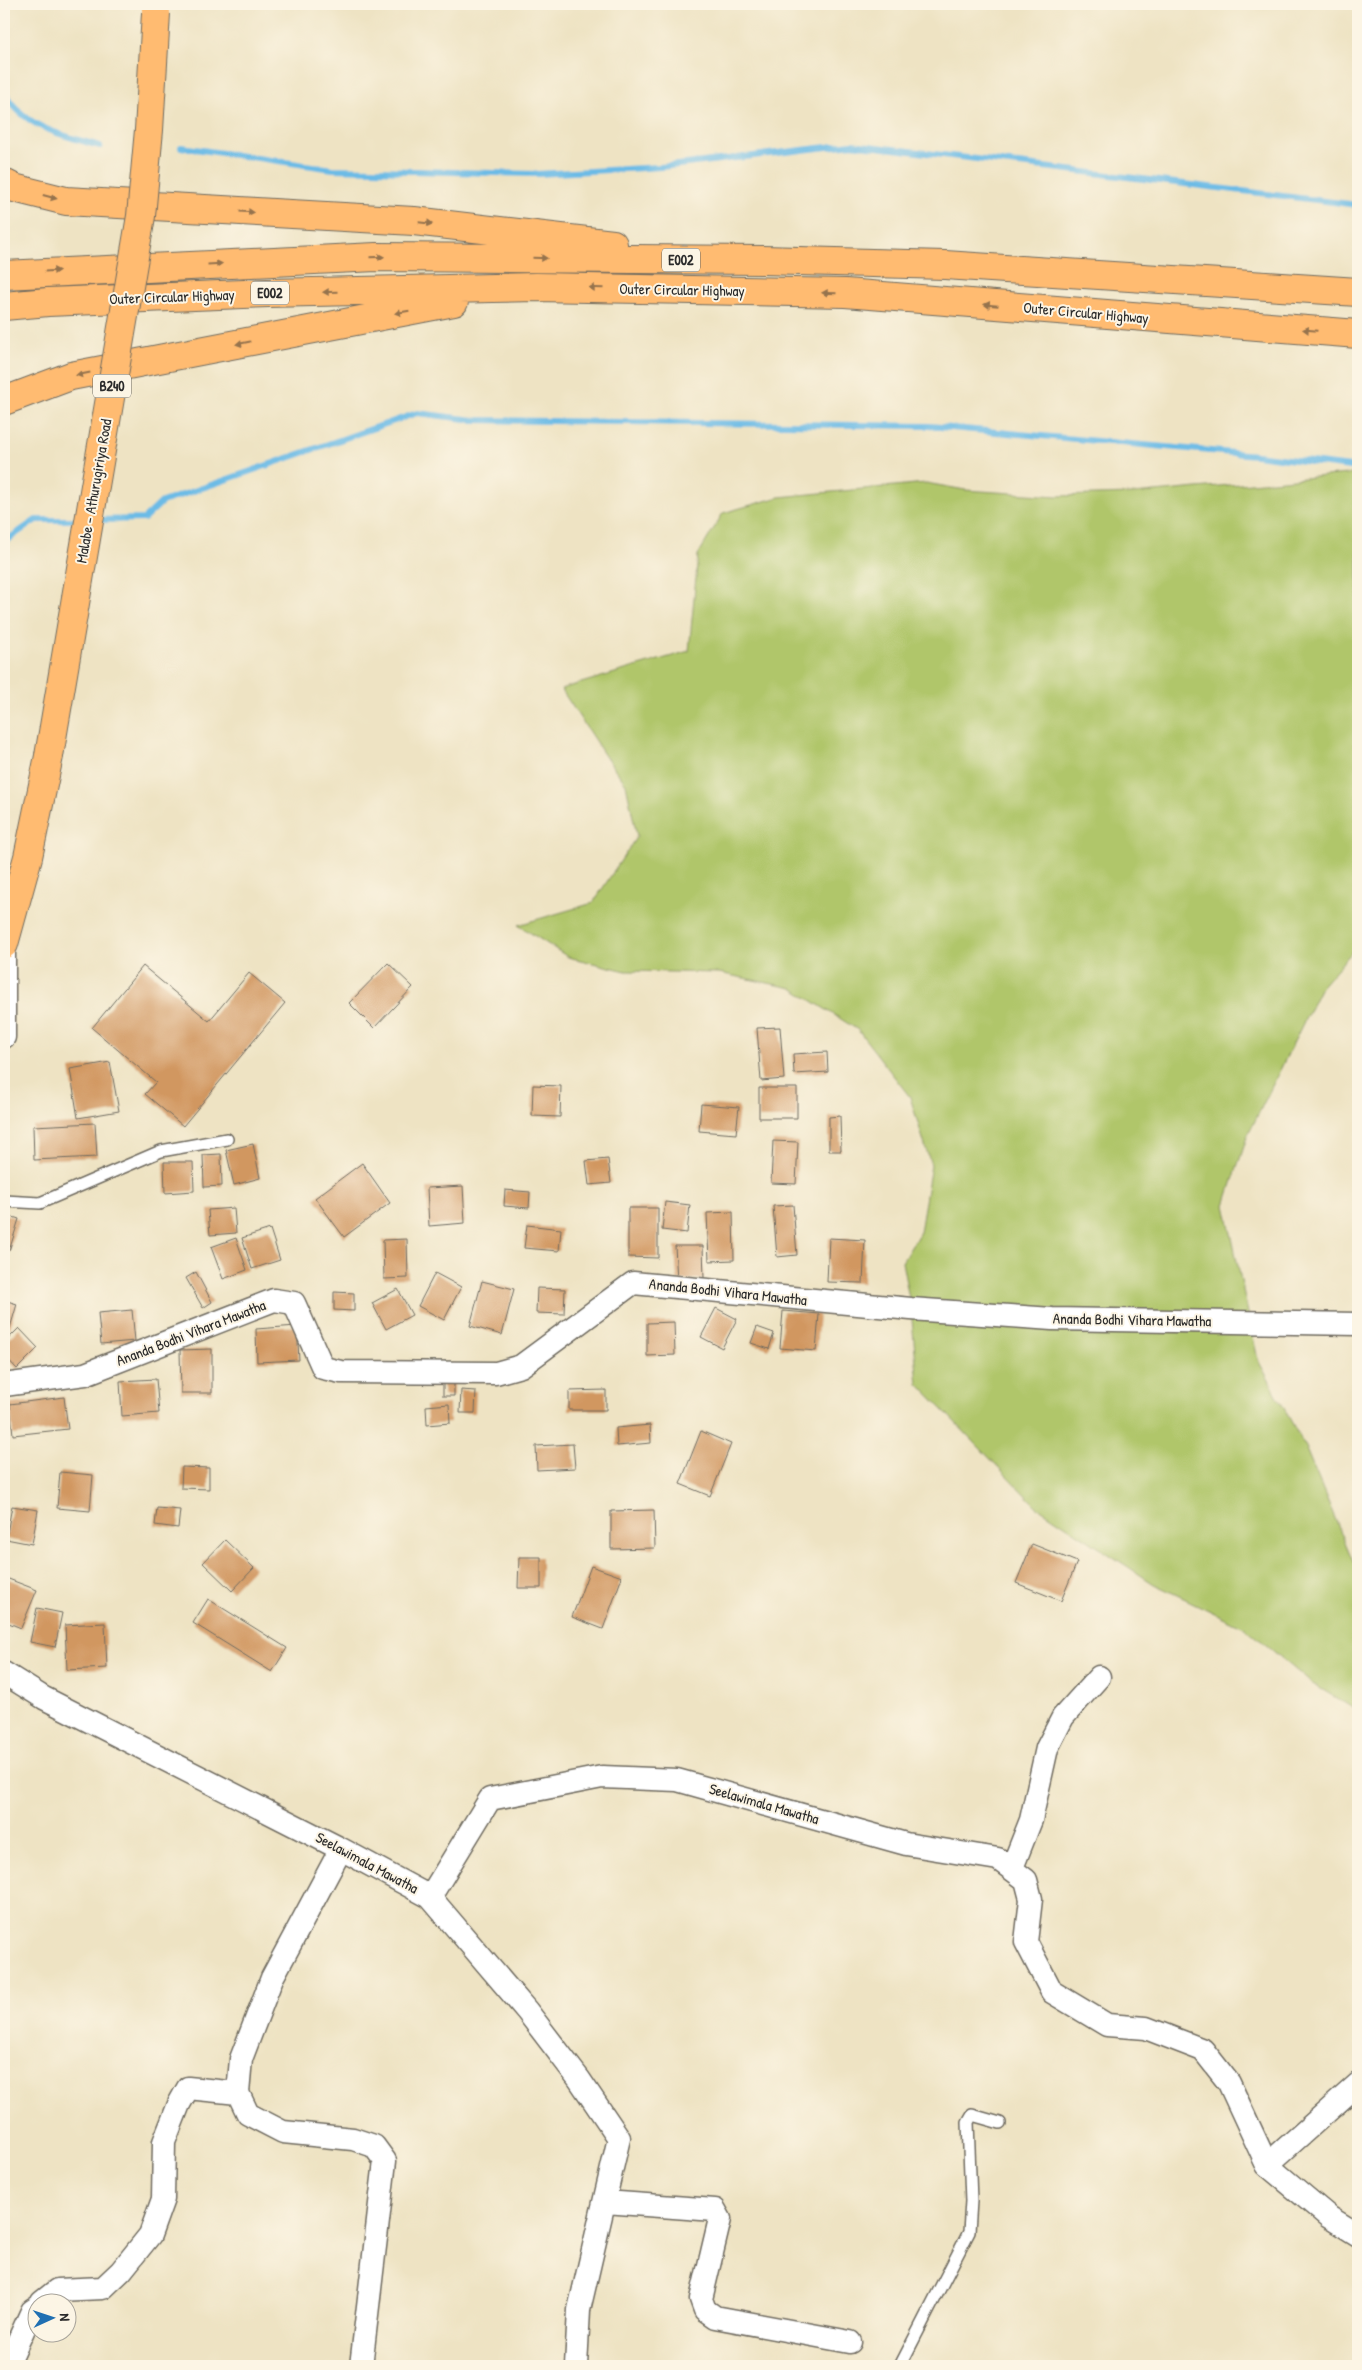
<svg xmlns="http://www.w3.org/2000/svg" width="1362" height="2370" viewBox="0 0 1362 2370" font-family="'Patrick Hand',sans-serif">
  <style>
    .green { fill: #b0c66a; stroke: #6e784a }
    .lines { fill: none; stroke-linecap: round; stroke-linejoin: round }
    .stream { stroke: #6cbbe6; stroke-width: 6 }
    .building { fill: #d19760 }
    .service-casing { stroke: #6f6b60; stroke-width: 14 }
    .minor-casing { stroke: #6f6b60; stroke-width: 25 }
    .primary-casing { stroke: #6f6b60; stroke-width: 30 }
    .motorway-casing { stroke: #6f6b60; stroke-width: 30 }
    .service { stroke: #fff; stroke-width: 11 }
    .minor { stroke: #fff; stroke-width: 22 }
    .primary { stroke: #ffbb71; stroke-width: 28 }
    .motorway { stroke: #ffbb71; stroke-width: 28 }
    .primary-bridge-casing { stroke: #6f6b60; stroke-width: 30; stroke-linecap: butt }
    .primary-bridge { stroke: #ffbb71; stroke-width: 28 }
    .oneway { fill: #95734e }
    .labels { text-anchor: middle; stroke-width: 4; stroke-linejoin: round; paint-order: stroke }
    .shield { fill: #fcf5e5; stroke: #6a6863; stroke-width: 1 }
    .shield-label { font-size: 14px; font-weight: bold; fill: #2b2b2b }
    .street-label { font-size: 15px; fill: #2b2b2b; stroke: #fcf5e5 }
  </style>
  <rect width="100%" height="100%" fill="#fcf5e5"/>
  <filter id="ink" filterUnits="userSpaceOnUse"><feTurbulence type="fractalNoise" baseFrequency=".02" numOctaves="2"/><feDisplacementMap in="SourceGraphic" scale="10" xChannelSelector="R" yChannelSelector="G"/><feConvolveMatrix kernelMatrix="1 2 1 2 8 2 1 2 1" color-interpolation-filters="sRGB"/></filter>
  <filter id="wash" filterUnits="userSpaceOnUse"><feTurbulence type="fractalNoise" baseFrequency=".0096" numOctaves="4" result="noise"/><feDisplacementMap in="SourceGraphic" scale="20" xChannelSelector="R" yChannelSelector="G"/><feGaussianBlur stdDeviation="1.12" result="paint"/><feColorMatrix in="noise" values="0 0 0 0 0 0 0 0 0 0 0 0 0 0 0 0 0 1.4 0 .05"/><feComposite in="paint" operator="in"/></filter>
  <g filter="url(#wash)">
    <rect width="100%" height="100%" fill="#eee3c3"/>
    <path class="green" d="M1358,473v472l-37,42 -74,150 -22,68 33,155 47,87 53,126v138l-47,-28 -65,-55 -92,-44 -118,-78 -118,-122 -7,-75 -9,-47 18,-30 11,-67 -21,-68 -52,-67 -66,-42 -73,-15 -93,-2 -58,-14 -50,-32 75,-22 44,-67 -11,-52 -21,-28 -44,-67 128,-38 9,-96 25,-42 56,-16 147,-14 39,7 92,6 76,-2z"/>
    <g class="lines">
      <path class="stream" d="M4,92c21,37 58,43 96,54
        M181,147l152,22 204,5 124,-7 191,-23 506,61
        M97,520l47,-1 18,-17 255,-89 57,7 455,6 327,29 102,13
        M4,542l32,-22h46"/>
    </g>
    <g id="blocks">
      <path class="building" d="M388,963l25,24 -39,41 -25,-25z
        M143,966l66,55 40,-48 36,30 -102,123 -38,-32 11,-12 -64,-54z
        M780,1027l4,52 -23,2 -4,-53z
        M827,1052l1,20 -34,2 -1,-20z
        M110,1062l9,49 -41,7 -8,-49z
        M533,1085l28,1 -1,31 -28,-1z
        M759,1088h38v30h-38z
        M701,1104l38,3 -3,27 -37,-3z
        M840,1116l1,35h-12v-34z
        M95,1123l2,34 -63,3 -1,-34z
        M773,1141l25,1 -2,42 -25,-1z
        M253,1144l7,34 -26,7 -8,-35z
        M221,1154l1,32 -18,1 -1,-32z
        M608,1159l3,24 -22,2 -3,-24z
        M164,1162h29l1,29 -29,2z
        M362,1163l28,40 -46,34 -29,-39z
        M463,1186l2,37 -36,3 -2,-38z
        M505,1190l25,2 -1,16 -25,-2z
        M665,1202l25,3 -3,28 -25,-3z
        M793,1205l4,50 -20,2 -4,-51z
        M234,1208l2,25 -26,2 -2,-25z
        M628,1208h30v50l-30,-1z
        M733,1212l1,48 -25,1 -2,-48z
        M4,1214l15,5 -10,32 -5,-2z
        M527,1225l34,4 -2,22 -35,-3z
        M270,1229l10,31 -28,9 -10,-31z
        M236,1238l11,32 -24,9 -12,-32z
        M829,1238l36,2 -2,43 -36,-1z
        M407,1239l1,39 -24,1 -1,-39z
        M675,1246h28l1,33 -27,1z
        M196,1272l16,30 -9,6 -17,-30z
        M435,1273l26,14 -17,33 -26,-14z
        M482,1281l32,8 -12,46 -32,-9z
        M537,1288l28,1 -1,25 -28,-1z
        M398,1289l14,26 -26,14 -14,-26z
        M334,1292l20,1v18l-20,-1z
        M4,1300l13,4 -7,24 -6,-1z
        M716,1308l21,11 -15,29 -21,-11z
        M132,1310l3,31 -34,3 -3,-31z
        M783,1311l36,3 -3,37 -36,-3z
        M674,1322l1,33 -28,1v-33z
        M297,1326l2,34 -42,2 -1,-33z
        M757,1327l17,6 -5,16 -18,-6z
        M19,1328l19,20 -21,21 -13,-14v-12z
        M212,1349v44h-31l-1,-43z
        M156,1379l3,34 -37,3 -2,-35z
        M443,1380h11v16h-11z
        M461,1390l15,1 -1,22h-15z
        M606,1390v20h-37v-19z
        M64,1397l4,32 -55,6 -3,-31z
        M449,1404l1,19 -23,2 -1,-19z
        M650,1425l1,18 -34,3 -1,-18z
        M701,1431l30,13 -21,52 -30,-12z
        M573,1444l2,24 -38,2 -1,-24z
        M182,1467l27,1v21l-28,-1z
        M60,1472l33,3 -3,36 -33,-3z
        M12,1506l26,4 -6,34 -26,-5z
        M157,1508l23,2 -2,18 -23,-3z
        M654,1510l1,38 -44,1v-38z
        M225,1540l29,28 -22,23 -29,-28z
        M1032,1544l45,18 -16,39 -45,-18z
        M519,1557h22v31h-23z
        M591,1566l31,11 -19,52 -31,-12z
        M6,1578l31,12 -16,38 -17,-7v-37z
        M208,1599l79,49 -15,24 -79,-49z
        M37,1608l25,5 -7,34 -25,-5z
        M105,1623l2,45 -40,2 -2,-45z"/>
    </g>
  </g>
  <g filter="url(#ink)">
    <use href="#blocks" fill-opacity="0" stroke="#6f6b60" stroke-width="1"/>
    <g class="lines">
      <g class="service-casing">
        <path id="service" d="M4,1201l36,2 121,-52 66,-12
          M900,2366l69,-134 2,-31 -3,-79 4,-7 28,8"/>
      </g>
      <g class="minor-casing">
        <path id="minor" d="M4,1037v-94
          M4,1385l81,-11 189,-74 20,3 29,65 18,4 155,1 25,-7 112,-83 278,26 141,10 306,5
          M4,1673l40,25 297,151 89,48 60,-98 112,-22 75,3 229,64 92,15 28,21 5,19 -5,43 26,50 55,33 39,3 57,22 26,33 38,82 62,52 29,18
          M341,1849l-69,129 -31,81 -3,34 10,21 35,18 70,7 21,7 11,15 -24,205
          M1012,1868l19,-48 16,-72 16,-31 36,-40
          M430,1897l97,114 52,68 40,59 -40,172 -3,56
          M1267,2165l91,-81
          M605,2202l110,8 5,9 -19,80 4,11 10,7 135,25
          M42,2302l15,-12 46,-2 18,-17 29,-36 13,-36 1,-57 15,-38 9,-16 50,5
          M7,2366l25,-55 6,-4"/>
      </g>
      <g class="primary-casing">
        <path id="primary" d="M4,944l24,-87 21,-101"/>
      </g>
      <g class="motorway-casing">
        <path id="motorway" d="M4,183l10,5 52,13 348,20 199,23
          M4,275l372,-18 387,3 182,5 413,27
          M4,306l44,-4 220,-9 268,-6 309,6 513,41
          M4,401l67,-25 383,-74"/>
      </g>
      <use href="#service" class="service"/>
      <use href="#minor" class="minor"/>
      <use href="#primary" class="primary"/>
      <use href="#motorway" class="motorway"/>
      <g class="primary-bridge-casing">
        <path id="primary-bridge" d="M49,756l92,-540 8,-86 7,-117"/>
      </g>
      <use href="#primary-bridge" class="primary-bridge"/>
    </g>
    <defs><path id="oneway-solid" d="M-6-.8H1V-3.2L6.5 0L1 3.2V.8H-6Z" transform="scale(1.25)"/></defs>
    <g class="oneway">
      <use href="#oneway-solid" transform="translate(50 197) rotate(15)"/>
      <use href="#oneway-solid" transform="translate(247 212) rotate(3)"/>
      <use href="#oneway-solid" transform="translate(426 223) rotate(6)"/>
      <use href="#oneway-solid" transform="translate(377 257) rotate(-1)"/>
      <use href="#oneway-solid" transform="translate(540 258) rotate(1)"/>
      <use href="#oneway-solid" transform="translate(215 264) rotate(-3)"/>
      <use href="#oneway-solid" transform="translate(52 271) rotate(-3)"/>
      <use href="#oneway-solid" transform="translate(596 288) rotate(-179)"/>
      <use href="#oneway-solid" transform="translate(330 292) rotate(179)"/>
      <use href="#oneway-solid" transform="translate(829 293) rotate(-179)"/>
      <use href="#oneway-solid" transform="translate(991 305) rotate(-175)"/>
      <use href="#oneway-solid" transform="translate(402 312) rotate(170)"/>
      <use href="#oneway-solid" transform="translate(1310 330) rotate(-175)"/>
      <use href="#oneway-solid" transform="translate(243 343) rotate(169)"/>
      <use href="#oneway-solid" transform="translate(83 374) rotate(169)"/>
    </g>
  </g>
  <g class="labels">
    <g class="shield">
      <rect x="662" y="248.5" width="38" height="23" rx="4"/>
      <rect x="251" y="281.5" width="38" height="23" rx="4"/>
      <rect x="93" y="374.5" width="38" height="23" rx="4"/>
    </g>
    <g class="shield-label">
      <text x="681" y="265">E002</text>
      <text x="270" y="298">E002</text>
      <text x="112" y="391">B240</text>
    </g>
    <g class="street-label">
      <text transform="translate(682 290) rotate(1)" y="5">Outer Circular Highway</text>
      <text transform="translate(172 297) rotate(-2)" y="5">Outer Circular Highway</text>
      <text transform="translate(1086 313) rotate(5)" y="5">Outer Circular Highway</text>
      <text transform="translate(94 491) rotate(-80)" y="5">Malabe - Athurugiriya Road</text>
      <text transform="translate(728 1292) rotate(6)" y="5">Ananda Bodhi Vihara Mawatha</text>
      <text transform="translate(1132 1320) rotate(1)" y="5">Ananda Bodhi Vihara Mawatha</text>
      <text transform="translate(191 1333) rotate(-21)" y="5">Ananda Bodhi Vihara Mawatha</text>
      <text transform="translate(764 1804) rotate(16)" y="5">Seelawimala Mawatha</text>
      <text transform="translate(367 1863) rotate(28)" y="5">Seelawimala Mawatha</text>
    </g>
  </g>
  <rect width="1362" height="2370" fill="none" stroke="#fcf5e5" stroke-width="20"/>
  <g transform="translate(52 2318) rotate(87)"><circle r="24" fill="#fcf5e5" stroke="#a8a49b"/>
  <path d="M0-4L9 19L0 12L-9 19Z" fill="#1f6fb2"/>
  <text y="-8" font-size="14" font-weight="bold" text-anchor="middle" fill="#2b2b2b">N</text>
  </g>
</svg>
